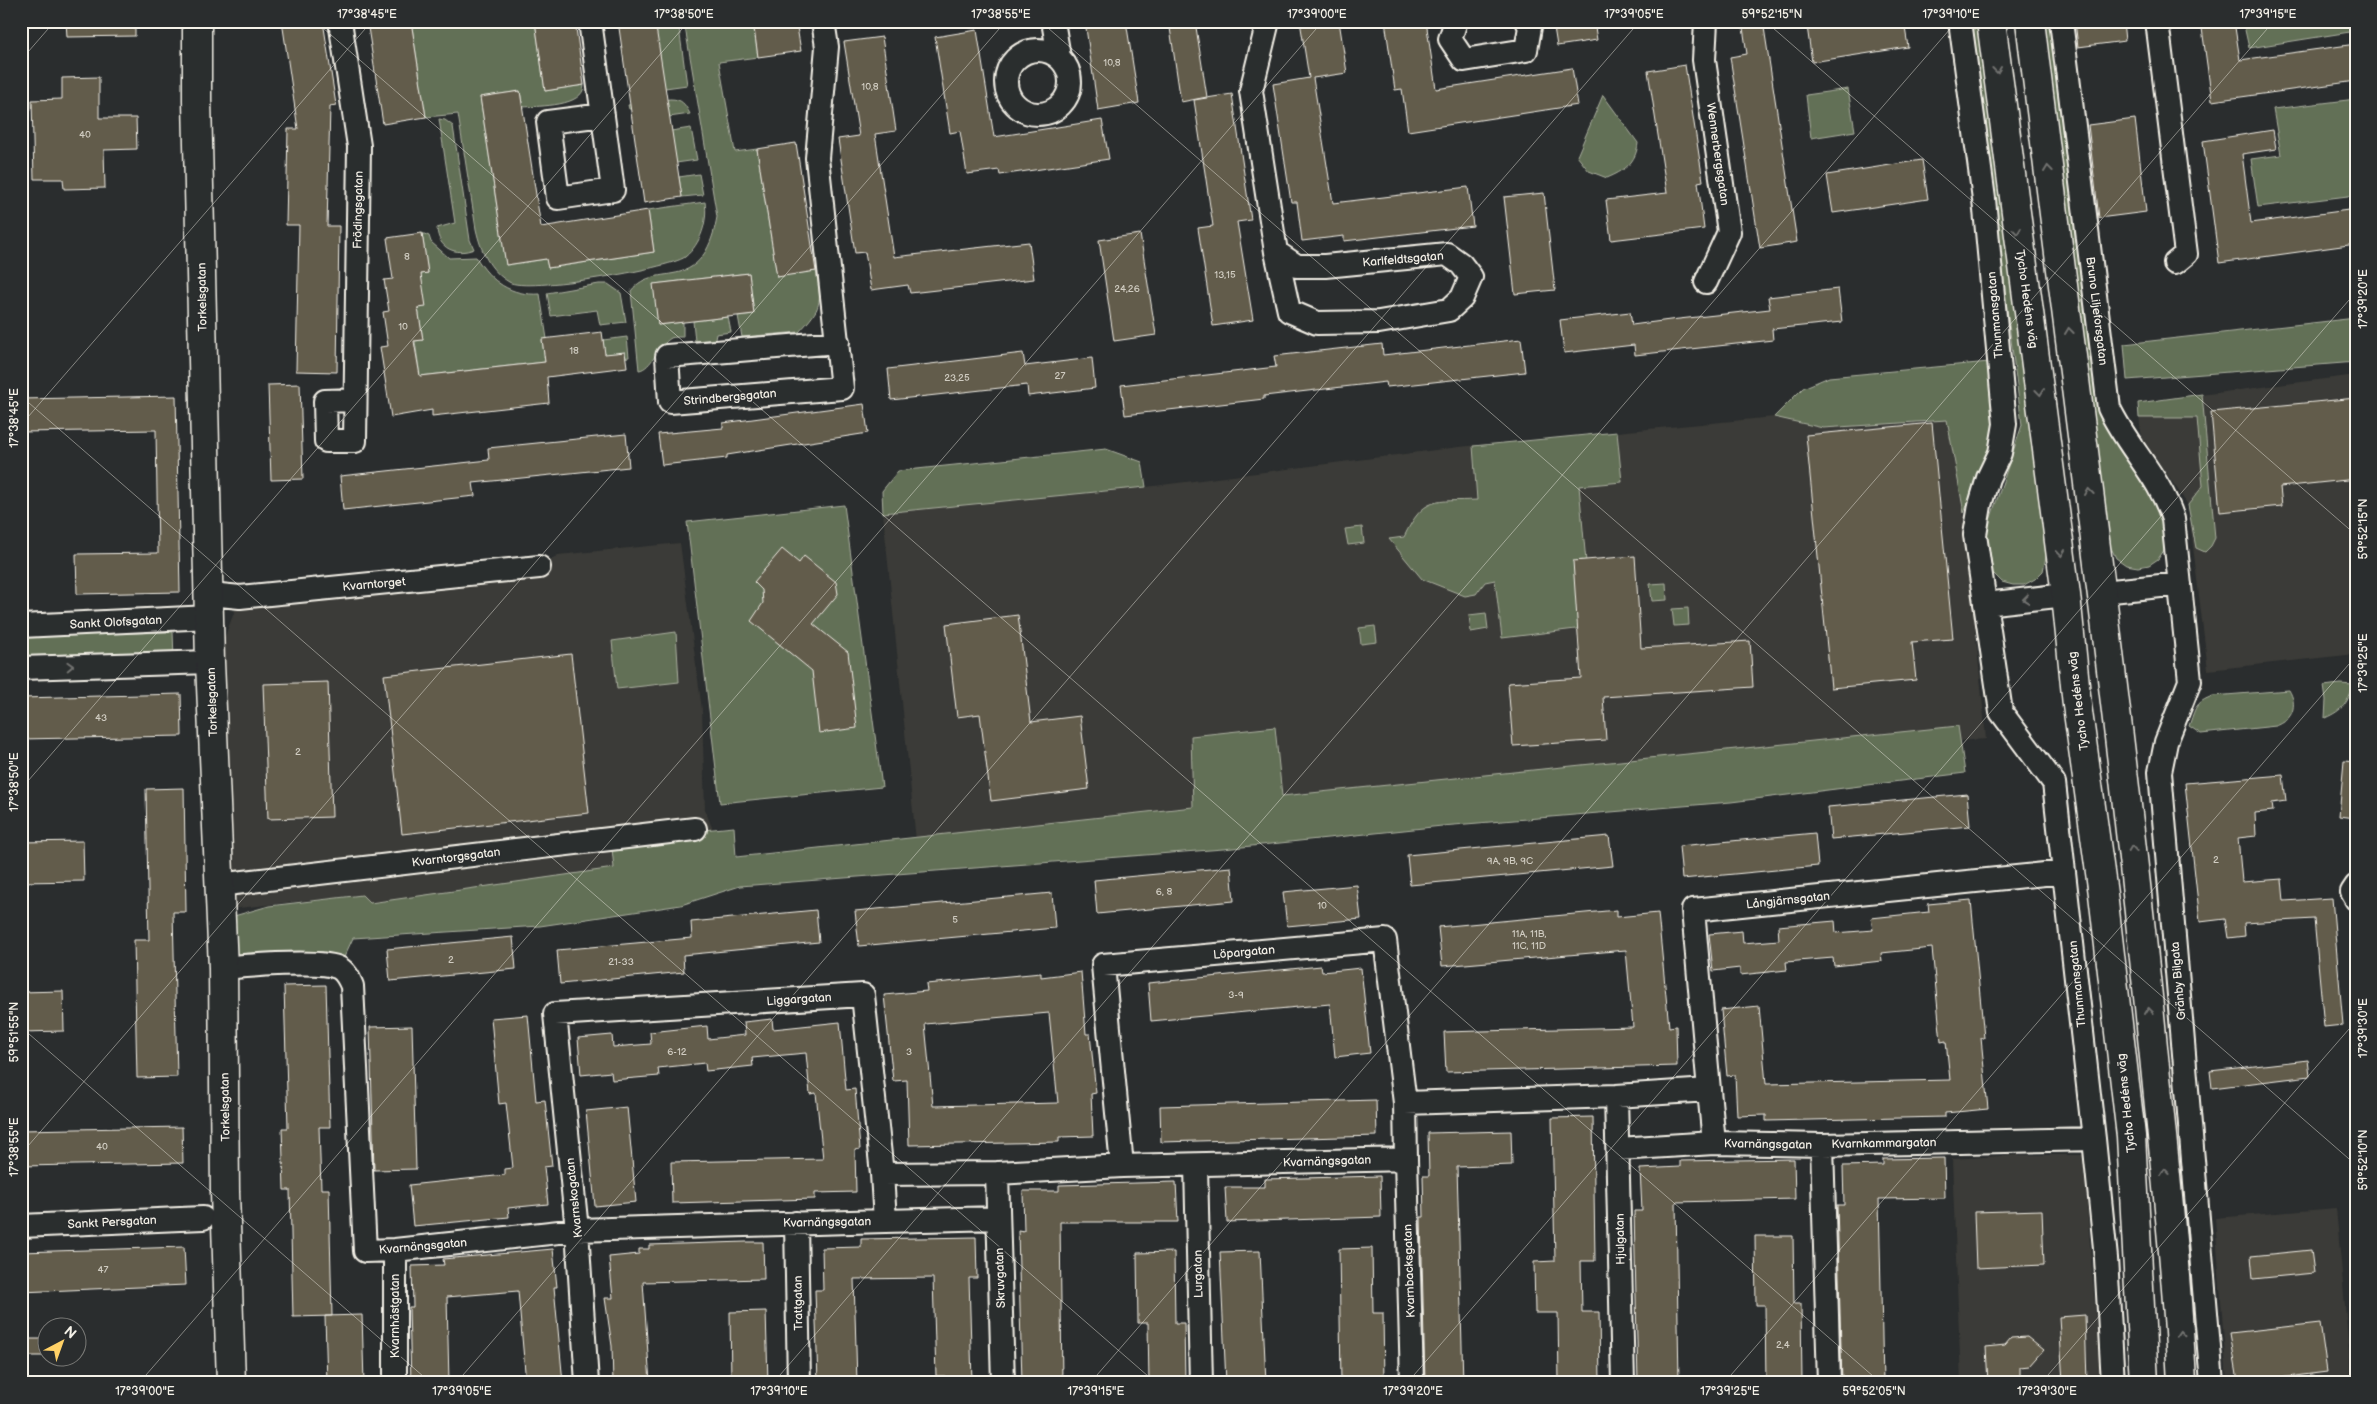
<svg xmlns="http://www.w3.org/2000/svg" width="2377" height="1404" viewBox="0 0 2377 1404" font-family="'Balsamiq Sans',sans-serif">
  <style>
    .built { fill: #3b3b37 }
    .green { fill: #626f57; stroke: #abb0a0 }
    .building { fill: #625b4b; stroke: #f4f1e8; fill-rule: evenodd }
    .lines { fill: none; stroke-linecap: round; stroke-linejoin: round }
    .street-casing { stroke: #f4f1e8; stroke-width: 26 }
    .secondary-casing { stroke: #f4f1e8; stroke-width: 31 }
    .street { stroke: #2a2d2e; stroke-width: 22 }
    .secondary { stroke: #2a2d2e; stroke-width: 28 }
    .oneway { stroke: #71726f }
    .ticks { fill: none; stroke: #f4f1e8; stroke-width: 1; stroke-opacity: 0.45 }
    .labels { text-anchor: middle; stroke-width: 4; stroke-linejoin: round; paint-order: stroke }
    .number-label { font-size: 10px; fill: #d0ccc1 }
    .street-label { font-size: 12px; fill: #f4f1e8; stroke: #2a2d2e }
    .neatline { fill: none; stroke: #f4f1e8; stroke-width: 2 }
    .ticks-label { font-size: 12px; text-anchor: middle; fill: #f4f1e8 }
  </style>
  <rect width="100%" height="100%" fill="#2a2d2e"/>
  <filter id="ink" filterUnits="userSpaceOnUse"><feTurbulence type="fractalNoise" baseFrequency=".02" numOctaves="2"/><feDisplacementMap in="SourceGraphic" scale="10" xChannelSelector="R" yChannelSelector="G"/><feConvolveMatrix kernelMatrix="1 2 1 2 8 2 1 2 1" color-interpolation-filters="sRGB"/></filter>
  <g filter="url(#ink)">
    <path class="built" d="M2356,375v279l-148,16 -20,-165 -47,-69 -3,-33z
      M1774,417l49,11 124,-8 17,93 22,226 -204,15 -866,87 -33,-328 263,-26 313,-40z
      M680,543l22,167 3,100 24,60 -360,33 -7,-8 -133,14 -10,-257 21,-55 299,-30 19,-12z
      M2016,1155h67l18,228h-140l-9,-224z
      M2336,1208l16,175h-125l-12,-165z"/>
    <path class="green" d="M411,21h124l10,70 39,-6c0,22 -45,21 -61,22l-3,-16 -40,6 26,168 40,-6 2,9 106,-16 -6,-42 57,-8c3,19 -4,42 -20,55 -17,12 -159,36 -176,25 -20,-12 -28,-31 -33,-53l-18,-115 -32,3z
      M655,21h23l9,64 -58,8z
      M684,21h77l-8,2 5,34 -39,5 16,90 22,-3 20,127 39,-5c6,33 6,36 -17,61l-57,5 -4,-21 16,-2 -5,-41 -95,11 4,41 25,-3v15c-3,0 -10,0 -12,1 -12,7 -20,31 -32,32l-8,-79c13,-17 30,-14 49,-19 25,-7 33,-33 37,-55z
      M1970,21h10l67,531 -4,19 -8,8 -11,6h-11l-11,-3 -11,-11 -5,-39 36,-107z
      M2041,21h10l53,397 57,89 6,39 -9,13 -9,6 -11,2 -12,-2 -10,-7 -8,-16z
      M2243,21h113v10l-107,17z
      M1848,89l7,42 -44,7 -5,-43z
      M1603,95l35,48c-2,20 -14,28 -31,35l-18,-7 -12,-15z
      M670,99c12,0 15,5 20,15l-21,3 -2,-13 -38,5 -1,-4z
      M2356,99v96l-98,12 -7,-48 30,-4 -8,-46z
      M439,119l6,1 8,6 17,114 4,9c-18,7 -36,0 -37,-21l18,-5z
      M691,128l6,32 -21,3 -5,-32z
      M699,174l4,21 -21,2 -3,-20z
      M422,233l7,3 2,6 18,16 27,-1c15,25 35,39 64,37l7,45 -5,1 3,22 -125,14 -5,-35 8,-1 -5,-32 3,-34 7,-1z
      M599,284h9l13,9 5,29 -26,3 -3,-15 -46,6 -4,-23z
      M728,317l3,15 -15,2 -1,5 -20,2 -2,-20z
      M2356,318v44l-229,18 -3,-36z
      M627,337l2,20 -24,3 -2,-20z
      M1989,362l6,70 -31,81 -17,-93 -124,8 -49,-11 29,-29 26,-11z
      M2202,394l13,144 -4,8 -6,6 -9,-4 -8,-43 15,-19 -6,-68h-58l-1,-15z
      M1617,432l5,50 -43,4 13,141 -90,11 -7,-58 -10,2 -9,12 -11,2 -43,-17 -33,-40 15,-2c20,-42 31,-35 73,-37l-4,-54z
      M1106,449l36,13 4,25 -263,26 -1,-22 16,-20z
      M844,505l38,282 -162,16 -33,-281z
      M1362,527l2,16 -16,2 -3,-16z
      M1666,583l1,17 -15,1 -2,-17z
      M1688,608l1,17 -15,1 -2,-17z
      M1486,613l2,16 -17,3 -2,-17z
      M1375,626l2,16 -16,2 -2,-16z
      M173,632l1,27 -153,3v-26z
      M676,632l3,50 -62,7 -5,-48z
      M2340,684l13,1c-5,18 -10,25 -28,33l1,-18 -2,-14z
      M2289,690c9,15 4,30 -13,36l-75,8 -12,-8c6,-17 6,-24 24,-30z
      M1958,726l7,47 -234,29 -289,24 -219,23 -483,37 -59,19 -141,21 -187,12 -14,30h-116l-3,-48 49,-14 93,-11 8,8 244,-35 -3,-29 123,-12 2,30 457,-50 -2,-71 84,-9 7,69z"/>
    <path class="building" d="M66,21h69v15l-68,1z
      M282,21h41l13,84 -6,1 -3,120h12l-2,146 -41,-1 3,-146h-13l2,-96h10z
      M367,21h44l15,96 -43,7z
      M535,21h40l9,64 -39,6z
      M618,21h37l27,176 -38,6z
      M753,21h43l5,30 -43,6z
      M1085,21h41l13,82 -41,7z
      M1169,21h26l12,76 -26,5z
      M1300,21h39l8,52 -34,5 20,125 135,-16 5,39 -129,15v-5l-42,5 -5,-39h-6l-18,-118 36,-6z
      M1385,21h41l10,68 136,-21 6,37 -170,26 -6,-42 -7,1z
      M1553,21h41l3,19 -40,6z
      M1742,21h21l34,221 -37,6 -30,-191 17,-3z
      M1835,21h69l4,26 -96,15 -5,-36z
      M2075,21h48l2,20 -47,6z
      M2201,21h33l6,39 116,-16v37l-144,20z
      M977,30l17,107 108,-17 7,39 -109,16 -1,-5 -32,4 -7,-43 -10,2 -15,-96z
      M882,37l14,94 -21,3 19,123 135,-15 5,37 -124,14 -2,-8 -37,5 -6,-38 -10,1 -17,-114 21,-3 -15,-94z
      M1685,65l18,116 -5,1 6,47 -93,11 -5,-40 61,-7 -19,-122z
      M99,77v41h37l1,31 -33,1 1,38 -41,1 -1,-10h-29l-2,-79 30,-1v-21z
      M520,91l21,136 107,-17 6,42 -106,16 -2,-9 -40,6 -26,-168z
      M1232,94l19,126 -14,2 16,98 -40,6 -15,-98 15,-2 -19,-126z
      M2135,119l11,93 -47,6 -11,-93z
      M2273,130l3,19 -34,5 9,69 105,-14v35l-137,19 -16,-122z
      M796,143l20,128 -39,6 -20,-128z
      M1922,160l6,39 -95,14 -6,-38z
      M1544,193l11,97 -40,4 -11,-97z
      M422,233l6,40 -7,1 5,33 -8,1 5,32 -9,1 6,35 125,-14 -3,-23 60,-7 3,22 20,-2 2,15 -80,10 2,26 -117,13v-6l-41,7 -11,-70 8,-1 -5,-34 6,-1 -5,-31 9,-1 -6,-41z
      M1140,234l16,101 -42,6 -15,-101z
      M749,273l5,41 -96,11 -5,-41z
      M1838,289l4,33 -70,7 1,11 -138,15 -1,-10 -70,8 -4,-33 70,-8 2,13 38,-5 100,-11 -2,-12z
      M1521,339l4,33 -138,15 -1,-5 -122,14v3l-139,16 -4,-30 155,-18 -2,-11 108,-12 1,11z
      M1023,353l2,13 67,-8 3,30 -67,8 -1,-11 -136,15 -3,-31z
      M300,384l3,95 -32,1 -3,-95z
      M176,396l4,196 -103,2 -1,-40 82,-1 -2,-123 -135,2v-33z
      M2356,398v81l-76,8 2,19 -62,6 -9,-100z
      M864,404l4,29 -141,22v3l-65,7 -4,-31 65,-6v-5z
      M1932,423l21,216 -41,3 4,38 -85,8 -25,-253z
      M626,434l3,33 -156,16 2,13 -132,14 -3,-34 149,-16 -1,-12z
      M782,549l17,14 5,-7 32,26 2,12 -25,30 35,28 9,76 -38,5 -7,-62 -61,-50 12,-18 -1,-13 -8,-8z
      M1635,556l6,92 109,-7 3,46 -150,10 3,43 -93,6 -5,-63 73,-5 -8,-117z
      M1018,615l13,107 49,-6 9,73 -98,12 -11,-87 -23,3 -11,-93z
      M571,654l18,159 -187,21 -18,-159z
      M328,682l4,135 -64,2 -5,-135z
      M181,694l1,42 -161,3v-41z
      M2344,761l12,1v56l-17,-2z
      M2283,775l3,26 -14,2 1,8 -18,2 1,23 -18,2 4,44 40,-3 2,22 48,-3 11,127 -19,2 -10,-108 -70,4 1,13 -17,2 -3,-19 -25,3 -15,-139z
      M184,788l2,124h-13l4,165 -40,1 -3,-138h15l-3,-151z
      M1967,794l3,32 -139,13 -3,-32z
      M1815,833l3,33 -136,13 -3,-33z
      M1609,836l4,30 -203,19 -3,-30z
      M83,841l1,40 -63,1v-40z
      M1231,867l3,34 -137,13 -3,-34z
      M1357,885l4,34 -74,7 -4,-34z
      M1052,893l3,35 -196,18 -4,-35z
      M1971,900l13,138h-3l7,71 -43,4v4l-179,4v-6l-29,1 -2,-41 -8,1 -6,-66 38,-4 7,78 184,-4 -4,-39 -5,1 -9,-94 -51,5 1,8 -48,5 -1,-8 -47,4 1,8 -47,5v-7l-27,3 -4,-37 33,-3 1,12 36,-3 -1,-14 57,-5 1,12 37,-3 -2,-12 58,-6 -1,-8z
      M816,910l3,32 -136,13 1,17 -124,12 -3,-34 135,-12 -1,-16z
      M1617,910v7l41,-4 11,114 7,-1 1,40 -231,6 -2,-40 189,-5 -7,-77 -184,16 -4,-39z
      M513,937l3,32 -126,12 -3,-32z
      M1321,966l1,6 39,-4 9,85 -35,4 -5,-53 -179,17 -3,-38z
      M1081,972l5,62h4l6,59 -5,1 2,42 -34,1v5l-150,3 -2,-65 -14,1 -9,-86 43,-4 -1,-7 115,-11v4zM1049,1013l9,90 -125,3 -8,-82z
      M326,985l4,142h-11l2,62h8l3,127 -39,1 -3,-127h-6l-2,-62h6l-4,-142z
      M63,991l1,40 -43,1v-40z
      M528,1015l8,86 9,-1 7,66 -8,1 4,37 -40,4 1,9 -96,9 -4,-41 96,-10v-6l8,-1 -7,-65 -7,1 -8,-86z
      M772,1019l1,10 67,-7 6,68 9,-1 5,60 -5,1 1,42 -41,1v6l-143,4 -1,-41 152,-3 -7,-66 -6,1 -4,-41 -54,5 1,8 -47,5 -1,-8 -47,5 1,8 -47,4 -1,-8 -30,3 -3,-37 34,-3 1,12 38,-3 -1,-12 57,-6 1,13 37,-4 -1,-13z
      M412,1026l4,143 -42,1 -4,-143z
      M2308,1060l2,16 -98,12 -2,-17z
      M1376,1100l1,36 -216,6 -1,-36z
      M627,1107l9,95 -41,4 -9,-95z
      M1593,1117l2,144h-14l1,51h17l1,71h-41l-1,-70h-23l-1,-51 21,-1 -3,-143z
      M182,1127l1,36 -162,3v-36z
      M1511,1131l1,34 -55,2 6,216h-38l-4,-166h3l-1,-41h6l-1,-43z
      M1944,1158l1,40 -66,1 4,184h-41l-5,-178h7l-1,-39 40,-1v-6z
      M1794,1159l1,40 -119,3 3,181h-41l-4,-172h8l-2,-42 40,-2v-6z
      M1380,1176l1,41 -154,5 -2,-35h40v-8z
      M1176,1182l2,40h-118l2,161h-40l-4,-153 6,1 -1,-40h36v-6z
      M2042,1210l2,55 -68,3 -2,-56z
      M1755,1236h38l1,68h7l1,79h-36l-1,-78h-9z
      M976,1237l1,41h-8l3,105h-27v-7h-9l-3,-98 -79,1 3,104h-39l-3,-93h8l-1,-42 39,-1v-8z
      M746,1242h17l1,37 -121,3 7,101h-37l-1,-37 -7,-48h8l-4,-41 30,-3v-5h10v-4z
      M184,1247l2,38 -165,7v-40z
      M1372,1248l1,65h10l1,70h-43l-2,-134z
      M553,1249l4,38h-3l9,96h-37l-8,-92 -71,6 2,86h-38l-2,-76h4l-1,-41 32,-1 -1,-6z
      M2311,1250l3,23 -61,6 -2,-23z
      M1260,1251l6,132h-40l-6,-131z
      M1174,1252l1,71h9l1,60h-36l-1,-60h-10l-1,-70z
      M766,1311l2,72 -37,-1 -1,-70z
      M362,1315l2,68h-37l-2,-67z
      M2085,1315l2,68h-24l-4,-66z
      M2320,1323l7,49 -48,6v5h-24v-3l-17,1 -8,-48z
      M2027,1337l16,13 -14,16 -9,1v16h-32l-2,-36 19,-2 6,-7z
      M21,1339h25l1,17h-26z"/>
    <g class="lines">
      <g class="street-casing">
        <path id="street" d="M340,21l19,125 -4,295h-29l-1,-40 29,-1
          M590,21l23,169 -55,8 -10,-76 55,-7
          M823,21l4,26 -10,111 25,230 -172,14 -3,-46 171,-14
          M1053,21l6,36
          M1268,21l-17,70 25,161 13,59 28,12 62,-1 70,-12 13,-12 9,-21 -10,-13 -14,-10 -122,12h-28l-21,-14
          M1456,21l-6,18 14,21 62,-10 4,-23 -3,-6
          M1960,21l24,178 21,225 -5,29 -12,25 -8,27 -5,30 26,177 53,71 40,356 12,119 7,125
          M2061,21l48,387c18,39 51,69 64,111l17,162 -24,61 -6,30 52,611
          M2157,21l29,233 -11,9
          M1006 82a32 32 0 1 1 64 0a32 32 0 1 1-64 0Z
          M1706,282l23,-50 -25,-172 2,-39
          M2102,592l78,-8
          M210,594l30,3 299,-30
          M1985,604l81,-9
          M21,626l189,-9
          M21,668l189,-6
          M218,885l477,-56
          M2356,886l-4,6 4,7
          M223,968c21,-2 100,-9 116,0 7,4 10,11 13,18l13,265 30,-1 182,-20 308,-9 -3,-47 115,-1 125,-7 284,-7 -1,-56 211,-7 93,-6 5,53 108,2
          M1709,1090l-16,-180 371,-38
          M1616,1096l7,287
          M1618,1149l96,-6
          M1406,1159l6,224
          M1196,1165l5,218
          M1122,1166l-19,-201 282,-25 20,163
          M997,1173l6,210
          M885,1221l113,-3
          M796,1223l3,160
          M21,1226l182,-8
          M395,1383v-133
          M587,1383l-10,-153 -22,-216 308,-19 19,179
          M1829,1383l-7,-238 272,-6"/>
      </g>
      <g class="secondary-casing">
        <path id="secondary" d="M197,21v79l13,562 13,306 2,224 6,191
          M1991,21l75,574 11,110 26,189 28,242 13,247
          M2030,21c40,328 85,656 119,985 12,125 27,251 33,377"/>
      </g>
      <use href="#street" class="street"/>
      <use href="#secondary" class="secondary"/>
    </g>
    <defs><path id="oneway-chevron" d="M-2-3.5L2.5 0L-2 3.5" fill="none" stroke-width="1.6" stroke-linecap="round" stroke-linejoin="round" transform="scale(1.25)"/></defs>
    <g class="oneway">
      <use href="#oneway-chevron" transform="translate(1997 70) rotate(83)"/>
      <use href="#oneway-chevron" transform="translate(2048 169) rotate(-97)"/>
      <use href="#oneway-chevron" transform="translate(2017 231) rotate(83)"/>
      <use href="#oneway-chevron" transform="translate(2069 331) rotate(-97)"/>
      <use href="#oneway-chevron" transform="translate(2040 392) rotate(83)"/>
      <use href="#oneway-chevron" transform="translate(2089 492) rotate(-97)"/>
      <use href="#oneway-chevron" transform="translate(2061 553) rotate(83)"/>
      <use href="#oneway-chevron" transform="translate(2026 599) rotate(173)"/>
      <use href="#oneway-chevron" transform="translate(70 666) rotate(-2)"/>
      <use href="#oneway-chevron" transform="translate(2132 849) rotate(-97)"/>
      <use href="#oneway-chevron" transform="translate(2149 1011) rotate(-96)"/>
      <use href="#oneway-chevron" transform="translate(2165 1172) rotate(-96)"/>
      <use href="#oneway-chevron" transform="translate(2180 1334) rotate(-93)"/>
    </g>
  </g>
  <path class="ticks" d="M315,21l1566,1362M1040,21l1316,1144M1765,21l591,514M21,60l34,-39M21,396l1135,987M21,425l351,-404M21,789l668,-768M21,1027l410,356M21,1154l985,-1133M139,1383l1184,-1362M456,1383l1184,-1362M773,1383l1184,-1362M1090,1383l1184,-1362M1407,1383l949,-1091M1724,1383l632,-727M2041,1383l315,-362"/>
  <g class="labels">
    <g class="number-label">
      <text x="1112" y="66">10,8</text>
      <text x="870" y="90">10,8</text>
      <text x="85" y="138">40</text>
      <text x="407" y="260">8</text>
      <text x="1225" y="278">13,15</text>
      <text x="1127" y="292">24,26</text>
      <text x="403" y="330">10</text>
      <text x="574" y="354">18</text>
      <text x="1060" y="379">27</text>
      <text x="957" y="381">23,25</text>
      <text x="101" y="721">43</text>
      <text x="298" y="755">2</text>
      <text x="2216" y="863">2</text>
      <text x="1510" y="864">9A, 9B, 9C</text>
      <text x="1164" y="895">6, 8</text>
      <text x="1322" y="909">10</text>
      <text x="955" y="923">5</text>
      <text x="1529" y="937">11A, 11B,<tspan x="1529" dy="12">11C, 11D</tspan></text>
      <text x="451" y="963">2</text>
      <text x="621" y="965">21-33</text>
      <text x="1236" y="998">3-9</text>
      <text x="677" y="1055">6-12</text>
      <text x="909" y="1055">3</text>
      <text x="102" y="1150">40</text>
      <text x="103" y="1273">47</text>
      <text x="1783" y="1348">2,4</text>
    </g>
    <g class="street-label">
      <text transform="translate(1718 154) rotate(82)" y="4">Wennerbergsgatan</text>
      <text transform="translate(358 210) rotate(-89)" y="4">Frödingsgatan</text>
      <text transform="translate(1403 259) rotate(-5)" y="4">Karlfeldtsgatan</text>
      <text transform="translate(202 297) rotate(-91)" y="4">Torkelsgatan</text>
      <text transform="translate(2027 299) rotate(82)" y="4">Tycho Hedéns väg</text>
      <text transform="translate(2097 311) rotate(83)" y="4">Bruno Liljeforsgatan</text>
      <text transform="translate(1995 315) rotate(-95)" y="4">Thunmansgatan</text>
      <text transform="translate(730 397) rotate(-5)" y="4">Strindbergsgatan</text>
      <text transform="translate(374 584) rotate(-5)" y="4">Kvarntorget</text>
      <text transform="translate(116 622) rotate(-3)" y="4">Sankt Olofsgatan</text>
      <text transform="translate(2078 701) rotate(-97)" y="4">Tycho Hedéns väg</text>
      <text transform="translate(212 702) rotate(-92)" y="4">Torkelsgatan</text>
      <text transform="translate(456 857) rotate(-7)" y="4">Kvarntorgsgatan</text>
      <text transform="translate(1788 900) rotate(-6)" y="4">Långjärnsgatan</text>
      <text transform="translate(1244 952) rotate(-5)" y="4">Löpargatan</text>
      <text transform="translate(2178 981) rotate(-95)" y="4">Gränby Bilgata</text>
      <text transform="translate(2077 984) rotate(-96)" y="4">Thunmansgatan</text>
      <text transform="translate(799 999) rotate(-4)" y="4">Liggargatan</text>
      <text transform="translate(2126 1103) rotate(-96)" y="4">Tycho Hedéns väg</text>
      <text transform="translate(225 1107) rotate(-91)" y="4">Torkelsgatan</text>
      <text transform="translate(1884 1143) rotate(-1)" y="4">Kvarnkammargatan</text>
      <text transform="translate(1768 1144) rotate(1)" y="4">Kvarnängsgatan</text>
      <text transform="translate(1327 1161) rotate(-2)" y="4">Kvarnängsgatan</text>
      <text transform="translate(574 1198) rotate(-96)" y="4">Kvarnskogatan</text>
      <text transform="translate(112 1222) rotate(-3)" y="4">Sankt Persgatan</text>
      <text transform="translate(827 1222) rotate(-1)" y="4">Kvarnängsgatan</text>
      <text transform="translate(1620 1239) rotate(-91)" y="4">Hjulgatan</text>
      <text transform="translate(423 1246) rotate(-5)" y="4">Kvarnängsgatan</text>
      <text transform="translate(1409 1271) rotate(-92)" y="4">Kvarnbacksgatan</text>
      <text transform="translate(1198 1274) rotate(-91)" y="4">Lurgatan</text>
      <text transform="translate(1000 1278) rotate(-92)" y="4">Skruvgatan</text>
      <text transform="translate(798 1303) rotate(-91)" y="4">Trattgatan</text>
      <text transform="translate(395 1316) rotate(-90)" y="4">Kvarnhästgatan</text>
    </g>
  </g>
  <rect width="2377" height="1404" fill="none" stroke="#2a2d2e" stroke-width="55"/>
  <g transform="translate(62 1342) rotate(41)"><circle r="24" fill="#2a2d2e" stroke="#7b7b78"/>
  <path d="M0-4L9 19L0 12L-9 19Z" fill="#ffd166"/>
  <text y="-8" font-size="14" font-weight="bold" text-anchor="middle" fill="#f4f1e8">N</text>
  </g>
  <rect x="28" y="28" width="2322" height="1348" class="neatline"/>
  <g class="ticks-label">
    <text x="367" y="18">17°38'45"E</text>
    <text x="684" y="18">17°38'50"E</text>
    <text x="1001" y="18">17°38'55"E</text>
    <text x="1317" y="18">17°39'00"E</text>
    <text x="1634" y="18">17°39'05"E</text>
    <text x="1772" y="18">59°52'15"N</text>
    <text x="1951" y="18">17°39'10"E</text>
    <text x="2268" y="18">17°39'15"E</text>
    <text transform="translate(2363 299) rotate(-90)" y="4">17°39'20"E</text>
    <text transform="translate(14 418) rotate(-90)" y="4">17°38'45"E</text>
    <text transform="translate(2363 529) rotate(-90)" y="4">59°52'15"N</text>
    <text transform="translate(2363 663) rotate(-90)" y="4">17°39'25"E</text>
    <text transform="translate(14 782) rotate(-90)" y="4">17°38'50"E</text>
    <text transform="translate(2363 1028) rotate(-90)" y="4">17°39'30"E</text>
    <text transform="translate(14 1032) rotate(-90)" y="4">59°51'55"N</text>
    <text transform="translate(14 1147) rotate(-90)" y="4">17°38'55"E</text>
    <text transform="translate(2363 1160) rotate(-90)" y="4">59°52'10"N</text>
    <text x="145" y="1395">17°39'00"E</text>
    <text x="462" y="1395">17°39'05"E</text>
    <text x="779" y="1395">17°39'10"E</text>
    <text x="1096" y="1395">17°39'15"E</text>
    <text x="1413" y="1395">17°39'20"E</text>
    <text x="1730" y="1395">17°39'25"E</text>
    <text x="1874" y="1395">59°52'05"N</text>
    <text x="2047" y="1395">17°39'30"E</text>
  </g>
</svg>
